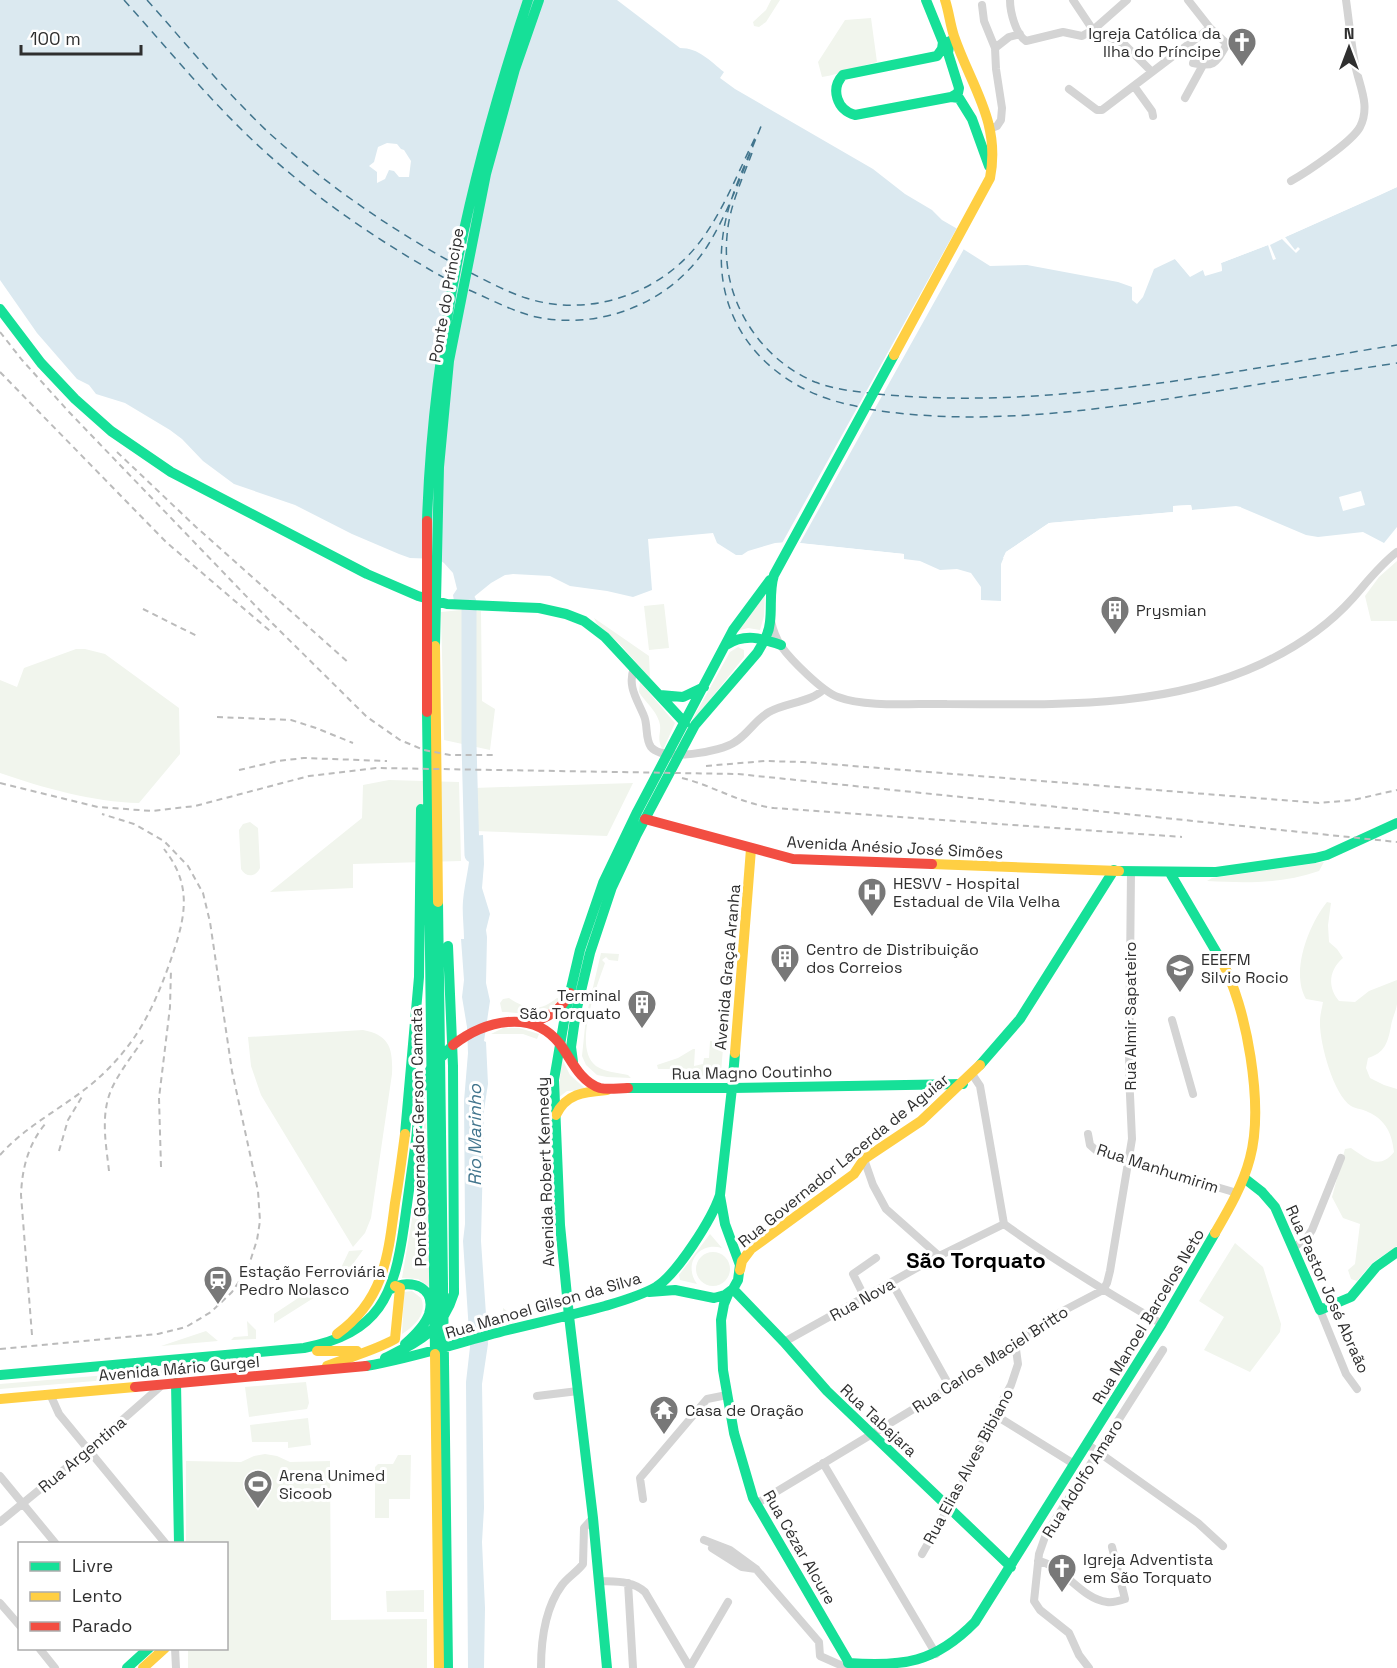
<svg xmlns="http://www.w3.org/2000/svg" width="1397" height="1668" viewBox="0 0 1397 1668" font-family="'Space Grotesk',sans-serif">
  <style>
    .green { fill: #f1f5ed }
    .water { fill: #dbe9f0; fill-rule: evenodd }
    .pier { fill: #fff }
    .lines { fill: none; stroke-linecap: round; stroke-linejoin: round }
    .river { stroke: #dbe9f0; stroke-width: 15 }
    .ferry { stroke: #42758d; stroke-width: 1.5; stroke-dasharray: 8 6; stroke-linecap: butt }
    .street { stroke: #d4d4d4; stroke-width: 8 }
    .fast { stroke: #16e098; stroke-width: 10 }
    .slow { stroke: #ffcf43; stroke-width: 10 }
    .jam { stroke: #f24e42; stroke-width: 10 }
    .rail { stroke: #bbb; stroke-width: 2; stroke-dasharray: 6 4.5; stroke-linecap: butt }
    .labels { text-anchor: middle; stroke-width: 6; stroke-linejoin: round; paint-order: stroke }
    .poi-label { font-size: 16px; fill: #2f2f2f; stroke: #fff; text-anchor: start }
    .street-label { font-size: 16px; fill: #2f2f2f; stroke: #fff }
    .water-label { font-size: 18px; font-style: italic; fill: #42758d; stroke: #fff }
    .district-label { font-size: 22px; font-weight: bold; fill: #000; stroke: #fff }
  </style>
  <rect width="100%" height="100%" fill="#fff"/>
  <path class="green" d="M771,0h9l-14,22 -7,5 -5,-1 -1,-4 13,-12z
    M871,18l6,44c-18,4 -36,12 -55,15l-4,-15 27,-42z
    M1397,561v60h-26l-6,-25 14,-19z
    M765,593l-1,23 -4,14 -12,-2 -11,3z
    M664,604l5,44 -20,2 -5,-44z
    M461,610l20,1 1,90 13,8 -5,41 -46,-10 -3,-128z
    M594,618l55,38 1,22 -32,-36 -21,-18z
    M738,647l6,3v7l-46,58 -21,32 53,-95z
    M76,649h9l20,5 74,54 1,46 -41,49c-47,-1 -95,-15 -139,-30v-93l17,7 7,-19z
    M640,682l35,41 -12,27c-8,-13 0,-17 -4,-29 -4,-12 -14,-19 -20,-29z
    M389,780l70,2 2,79 -108,3v24l-83,4 92,-74 1,-33z
    M633,783l-26,53 -133,-5 -1,-43z
    M250,822l8,6 2,40c-4,9 -14,10 -19,1l-2,-39 4,-6z
    M1324,862l-5,9c-37,13 -73,12 -112,10l5,-3z
    M1327,902l4,1 -3,22 1,17 8,7 6,9c-14,12 -16,29 -4,43l16,1 14,-11 28,-11c0,8 0,16 0,24 -1,7 -5,15 -6,22 -3,16 -6,27 -23,32l-2,10 4,10 14,7 13,4v157l-25,17 -15,18 -6,-2 -3,-9 7,-6 5,-40 -17,-6 -11,-21 13,-48 6,-1c15,10 28,23 43,4 -2,-18 -8,-32 -26,-40 -5,-3 -12,-3 -17,-6 -18,-12 -32,-65 -31,-85 0,-6 2,-13 3,-19l-17,-3c-16,-27 3,-75 21,-97z
    M601,953l18,1 -1,7 -9,-1 -3,-3 -4,3 3,3c-8,23 -33,85 -9,103 9,6 22,7 32,9l3,3 -24,-1 -10,-2 -11,-10 -4,-9 4,-39z
    M509,998c18,12 31,14 48,0l3,1c-19,22 -33,13 -58,13l-2,-9 3,-4z
    M503,1028h16l20,6 -2,5 -14,-5h-32z
    M363,1030c27,5 30,19 29,44l-21,144 -6,15 -12,14 -92,-152 -10,-29 -3,-29z
    M710,1041h2v6l11,1 -2,25 -3,3h-24l-15,-7h-21l-1,-4 21,-7 15,-9h2l-1,17 9,-2 1,-6h5z
    M562,1059l8,16 17,15 -20,1 -9,7z
    M426,1105l5,183 -13,-9 -16,-1 18,-106z
    M710,1234l12,14c-24,-7 -39,17 -25,36l-17,-4 -1,-5z
    M1235,1243l28,24 18,57 -1,8 -30,40 -46,-22 20,-33 -25,-16z
    M363,1250l-18,25 -5,-5 9,-19z
    M696 1269a17 17 0 1 1 34 0a17 17 0 1 1-34 0Z
    M318,1285l5,7 -49,31v-9z
    M412,1291l9,7c7,16 -7,28 -19,36l2,-42z
    M503,1308l9,7 6,-2v5l-5,5 -9,2z
    M247,1321l9,9v9l-25,1 3,-3 14,-1z
    M206,1331l12,10 -57,5z
    M166,1370l3,2 -3,3 -166,14v-5z
    M306,1382l3,21 -2,6 -58,8 -4,-30z
    M308,1418l3,27 -23,3v-6h-36l-2,-17z
    M265,1454l12,2 13,6 40,-1 1,159 96,-1v49h-239v-19l38,-1v-104l-40,-1v-82l55,1 13,-6z
    M398,1455h13l-1,44h-21v19h-14v-51l3,-3h15z
    M424,1590v22h-37l-1,-21z"/>
  <path class="water" d="M0,0h617l63,48c19,0 30,13 44,24l-4,6 15,11 138,80 32,25 27,16 10,10 19,11 -1,16 30,19 37,-1 91,17 14,5v13l5,4 6,-7 11,-28 21,-10 15,17 13,-7 2,6 17,-5 -1,-7 47,-18 129,-58v340l-13,16 -21,-11 -45,5 -12,-2 -66,-28 -48,3 -1,-5 -18,1 1,6 -125,11 -43,29 -5,12v37l-20,-1v-13l-10,-14 -14,-4 -17,1 -20,-9 -16,-2v-5l-116,-12 -13,1 -27,8 -6,4h-6l-19,-12 -4,-10 -65,6 4,51 -19,7 -26,-6 -37,-5 -20,-10 -37,-2 -8,1 -14,8 -16,13 -3,6 -18,-1 -1,-6 4,-6 -4,-16 -9,-10 -6,-4 -28,-1 -11,-4 -47,-20 -57,-29 -61,-21 -31,-23 -21,-22 -12,-9 -45,-27 -29,-9 -7,-9 -12,-6 -40,-46 -37,-53zM387,143l10,1 4,5 3,1 7,11 -2,16h-10l-5,-6 -5,-1 -4,9 -8,4v-11l-8,-6 5,-4 4,-15z
    M483,835l1,29 -2,24 8,26 -4,16 1,7 -1,46 4,18 -6,40 2,1 2,42 -4,26 -3,131 7,103 -6,40 2,124 -2,34 3,66 -1,60h-16l-2,-286 4,-35 -7,-106 2,-17 -1,-123 4,-48 -1,-26 -5,-30 2,-17 -3,-41h3c0,-12 -2,-26 -1,-38 2,-22 9,-42 7,-65z"/>
  <path class="pier" d="M1397,184v3l-17,8 -95,42 10,13 3,-3 2,2 -4,4 -14,-14 -12,6 6,14 -3,1 -5,-15 -47,18 1,8 -17,5 -2,-6 -13,7 -15,-18 2,-2 13,16 12,-6 3,1 2,4 12,-3 1,-9 47,-18z
    M958,226l5,4v16l2,1 -165,296 104,11v5l-3,-2 -64,-8 -56,-4z
    M1361,491l4,14 -22,6 -4,-14z
    M1191,505l1,5 44,-4 5,1v4l-10,-2 -39,4 -3,-5 -13,1v4l-2,2 -124,11 -42,28 -1,4h-4l3,-6 43,-29 124,-11v-6z"/>
  <g class="lines">
    <path class="river" d="M469,602v142l3,111"/>
    <path class="ferry" d="M124,0c37,41 72,84 111,123 62,63 136,114 213,157
      M147,0c40,45 78,91 121,132 56,51 118,94 183,130
      M752,153c-10,27 -23,54 -25,83 -6,62 31,122 88,146 18,7 36,9 54,11
      M471,273c18,9 36,19 55,25 62,20 133,-3 173,-55 24,-31 39,-71 56,-105
      M469,290c21,9 41,20 63,26 67,16 140,-13 176,-71 23,-37 37,-81 54,-121 -14,35 -34,73 -39,111 -13,92 51,158 138,172
      M877,394c174,17 348,-22 520,-49
      M868,409c109,18 223,2 331,-15 66,-11 132,-21 198,-31"/>
    <path class="street" d="M1010,0c0,12 6,35 16,41l37,-9 19,4 11,-6 34,-30
      M1073,0l20,30 30,13 29,29
      M1188,0l22,28 17,16c-11,18 -11,24 -34,19
      M982,5l2,16 11,27 1,21 6,39 -1,12 -4,6 -8,3
      M995,48l14,-11 11,-3
      M1134,86l18,25 1,5
      M1069,89l28,21h5l108,-82
      M1185,98l18,-33
      M1291,181c16,-9 61,-39 69,-54 11,-22 -1,-41 -5,-63 -4,-21 -6,-43 -9,-64
      M771,621c2,9 5,17 10,25 10,14 42,46 57,51 29,11 78,6 109,7 106,0 215,6 314,-40 34,-16 67,-38 92,-66 14,-16 27,-33 44,-46
      M634,668c-7,18 3,31 10,48 4,9 1,23 7,31 12,15 70,5 84,-5 13,-8 20,-22 34,-30 17,-10 41,-9 55,-23
      M1172,1020l21,74
      M972,1074l8,12 24,138
      M1088,1134l2,11 8,7 139,41
      M864,1159l9,26 13,24 53,47
      M1004,1224c51,37 104,69 158,100
      M1294,1247l12,-8 6,-9 29,-72
      M892,1283l58,104
      M865,1298l-12,-24 23,-16
      M1320,1310l26,64 11,15
      M784,1342l147,-82 73,-36
      M50,1394l9,20 107,130
      M537,1396l41,-5
      M995,1415l79,49
      M1087,1444l111,79 25,23
      M823,1463l113,191
      M0,1476l56,68
      M643,1499l-3,-21 67,-79 20,-4
      M756,1504l194,-117 111,-75 42,-22 4,-7 3,-12 22,-132 -3,-66 2,-202
      M0,1522l88,-72 73,-64
      M704,1540l26,10 26,19 63,73 1,14 27,12
      M712,1548l30,19 14,2
      M922,1554l48,-84 25,-55 16,-30 7,-21 -3,-22
      M1038,1561c25,4 43,38 69,41 6,1 12,-1 18,-3l-13,-52
      M598,1581c17,1 34,-1 47,11l45,76
      M628,1583l5,85
      M0,1603l20,23
      M39,1648l16,20
      M175,1648l1,20
      M690,1667l38,-65
      M541,1668c0,-28 4,-60 21,-83 6,-8 15,-13 21,-21l1,-36 9,-10
      M1089,1668l-10,-13 -10,-22 -29,-23 -6,-9 5,-47 7,-20 117,-184"/>
    <path class="fast" d="M926,0l17,42 -1,7 -5,7 -94,19c-13,14 -6,35 12,40l96,-18 8,1 13,21 17,47
      M950,41l-2,12 11,35 -1,5 -7,4
      M0,309l41,54 34,36 36,32 60,41 196,102 51,22 29,8 92,4 27,6 18,7 21,16 80,86
      M427,521c6,-182 44,-349 101,-521
      M726,645c19,-12 35,-7 55,0
      M435,646l4,-179 10,-106 37,-187 29,-105 24,-69
      M660,695l23,2 21,-10
      M427,712l8,642
      M1119,871l97,1 99,-14 12,-3 70,-32
      M1170,873l51,87
      M438,902l10,766
      M735,1053l-3,35 231,-4
      M573,1062l-2,-15 5,-35 14,-59 22,-66 24,-51 59,-111 62,-72c6,-10 12,-19 13,-31 2,-16 -1,-31 4,-47l120,-220
      M980,1065l40,-46 94,-149
      M405,1134l14,-157 2,-168
      M1244,1178l18,14 13,15 45,103 31,-13 25,-30 21,-15
      M391,1289c20,-12 46,-1 38,25 -4,12 -15,22 -24,30
      M733,1289l51,53 43,49 184,176
      M649,1292l26,-2 39,8 11,-3 8,-6 5,-9 2,-15 -15,-41 -5,-28
      M729,1292l-5,12 -3,16 2,50 11,63 19,65 99,170
      M569,1316l-9,-91 -6,-145 12,-70 14,-60 23,-67 34,-71 96,-182 37,-50
      M569,1316l24,202 14,150
      M385,1358c34,-17 57,-26 69,-65l-1,-227 -5,-120
      M366,1366c48,-8 94,-24 142,-36 32,-8 64,-15 97,-24 17,-5 35,-10 51,-19 21,-13 56,-68 64,-92l12,-107h-104
      M0,1375l304,-27c76,-15 90,-52 100,-122 4,-29 8,-58 12,-86 2,-17 2,-34 5,-50l10,-22 22,-23
      M176,1383l3,161
      M848,1663c55,4 87,0 127,-41l187,-298 53,-91
      M127,1668l22,-20"/>
    <path class="slow" d="M894,355l96,-177c11,-56 -19,-92 -36,-142 -4,-12 -5,-24 -9,-36
      M435,646l3,256
      M932,864l187,7
      M735,1053l16,-204
      M556,1115c10,-22 29,-23 51,-25
      M1215,1233c14,-24 28,-48 35,-75 14,-52 -3,-152 -29,-198
      M740,1270l2,-9 9,-12 103,-75 10,-15 57,-38 59,-56
      M337,1334c47,-34 51,-77 58,-131 4,-23 7,-46 10,-69
      M317,1351h40
      M435,1354l4,314
      M327,1366c22,-9 47,-15 68,-27l5,-51 -5,-2
      M0,1399l135,-12
      M143,1668l22,-20"/>
    <path class="jam" d="M427,521v191
      M645,819l148,40 139,5
      M529,1022c19,-3 32,-12 41,-29
      M453,1045c31,-24 79,-37 107,-1 11,15 20,38 40,44 8,2 19,0 28,0
      M135,1387l231,-21"/>
    <path class="rail" d="M0,332l22,28 47,52 204,212 94,93 33,23 24,10 26,5h43
      M0,372l166,170 104,89
      M117,452l79,75 153,136
      M143,609l54,27
      M217,717l74,3 25,8 37,15
      M706,766l59,-5 38,1 516,41 34,-3 44,-10
      M239,770l39,-9 26,-3 83,3
      M682,778c32,8 59,26 92,30l408,29
      M0,783l98,24 54,4 43,-5 114,-30 67,-8 362,6 659,68
      M59,1151l9,-31 15,-25
      M0,1155c29,-33 72,-51 104,-82 34,-33 49,-64 65,-108 15,-43 26,-77 -5,-116
      M161,1167l-2,-69 11,-91 1,-38
      M109,1171c-3,-27 -9,-57 3,-83 8,-17 20,-32 31,-48
      M32,1335l-11,-140c1,-26 7,-51 25,-72
      M0,1349l158,-15 28,-7 25,-15 21,-20 16,-24 9,-28 3,-19 -2,-30 -26,-120 -22,-149 -7,-29 -15,-27 -24,-25 -30,-17 -32,-10"/>
  </g>
  <defs>
    <g id="church-pin" transform="scale(1.5)"><path d="M0 17L-7.5 6A9.5 9.5 0 1 1 7.5 6Z" fill="#787878" stroke="#fff"/><path d="M-1.2-6h2.4v3.5h3.3v2.4h-3.3V6h-2.4V-.1h-3.3v-2.4h3.3Z" fill="#fff"/></g>
    <g id="building-pin" transform="scale(1.5)"><path d="M0 17L-7.5 6A9.5 9.5 0 1 1 7.5 6Z" fill="#787878" stroke="#fff"/><path d="M-4-6H4V6H1V3H-1V6H-4ZM-2.5-4.3h1.7v1.8h-1.7ZM.8-4.3h1.7v1.8H.8ZM-2.5-1h1.7V.8h-1.7ZM.8-1h1.7V.8H.8Z" fill="#fff"/></g>
    <g id="hospital-pin" transform="scale(1.5)"><path d="M0 17L-7.5 6A9.5 9.5 0 1 1 7.5 6Z" fill="#787878" stroke="#fff"/><path d="M-5-5h3v3.5h4V-5h3V5h-3V1.5h-4V5h-3Z" fill="#fff"/></g>
    <g id="school-pin" transform="scale(1.5)"><path d="M0 17L-7.5 6A9.5 9.5 0 1 1 7.5 6Z" fill="#787878" stroke="#fff"/><path d="M0-5L7-2L0 1L-7-2ZM-4 1L0 2.5L4 1V4Q0 6-4 4Z" fill="#fff"/></g>
    <g id="station-pin" transform="scale(1.5)"><path d="M0 17L-7.5 6A9.5 9.5 0 1 1 7.5 6Z" fill="#787878" stroke="#fff"/><path d="M-3-6H3Q5-6 5-4V2Q5 4 3 4L4.5 6H3L1.5 4h-3L-3 6H-4.5L-3 4Q-5 4-5 2V-4Q-5-6-3-6ZM-3.5-4v3h7v-3ZM-3.5 1v1.5H-2V1ZM2 1v1.5H3.5V1Z" fill="#fff"/></g>
    <g id="temple-pin" transform="scale(1.5)"><path d="M0 17L-7.5 6A9.5 9.5 0 1 1 7.5 6Z" fill="#787878" stroke="#fff"/><path d="M0-6L5-2H3V0L6.5 2.5H4V6H1.5V3h-3V6H-4V2.5H-6.5L-3 0V-2H-5Z" fill="#fff"/></g>
    <g id="stadium-pin" transform="scale(1.5)"><path d="M0 17L-7.5 6A9.5 9.5 0 1 1 7.5 6Z" fill="#787878" stroke="#fff"/><path d="M0-5a6.5 5 0 1 0 0 10a6.5 5 0 1 0 0-10ZM-3.5-1.8h7v3.6h-7Z" fill="#fff"/></g>
  </defs>
  <g fill-rule="evenodd">
    <use href="#church-pin" x="1242" y="42"/>
    <use href="#building-pin" x="1115" y="610"/>
    <use href="#hospital-pin" x="872" y="892"/>
    <use href="#building-pin" x="785" y="958"/>
    <use href="#school-pin" x="1180" y="968"/>
    <use href="#building-pin" x="642" y="1004"/>
    <use href="#station-pin" x="218" y="1280"/>
    <use href="#temple-pin" x="664" y="1410"/>
    <use href="#stadium-pin" x="258" y="1484"/>
    <use href="#church-pin" x="1062" y="1568"/>
  </g>
  <g class="labels">
    <g class="poi-label">
      <text x="1221" y="39" text-anchor="end">Igreja Católica da<tspan x="1221" dy="18">Ilha do Príncipe</tspan></text>
      <text x="1136" y="616">Prysmian</text>
      <text x="893" y="889">HESVV - Hospital<tspan x="893" dy="18">Estadual de Vila Velha</tspan></text>
      <text x="806" y="955">Centro de Distribuição<tspan x="806" dy="18">dos Correios</tspan></text>
      <text x="1201" y="965">EEEFM<tspan x="1201" dy="18">Silvio Rocio</tspan></text>
      <text x="621" y="1001" text-anchor="end">Terminal<tspan x="621" dy="18">São Torquato</tspan></text>
      <text x="239" y="1277">Estação Ferroviária<tspan x="239" dy="18">Pedro Nolasco</tspan></text>
      <text x="685" y="1416">Casa de Oração</text>
      <text x="279" y="1481">Arena Unimed<tspan x="279" dy="18">Sicoob</tspan></text>
      <text x="1083" y="1565">Igreja Adventista<tspan x="1083" dy="18">em São Torquato</tspan></text>
    </g>
    <g class="street-label">
      <text transform="translate(446 295) rotate(-80)" y="6">Ponte do Príncipe</text>
      <text transform="translate(895 847) rotate(3)" y="6">Avenida Anésio José Simões</text>
      <text transform="translate(727 967) rotate(-85)" y="6">Avenida Graça Aranha</text>
      <text transform="translate(1130 1016) rotate(-90)" y="6">Rua Almir Sapateiro</text>
      <text transform="translate(752 1072) rotate(-1)" y="6">Rua Magno Coutinho</text>
      <text transform="translate(418 1137) rotate(-91)" y="6">Ponte Governador Gerson Camata</text>
      <text transform="translate(843 1160) rotate(-39)" y="6">Rua Governador Lacerda de Aguiar</text>
      <text transform="translate(1158 1168) rotate(18)" y="6">Rua Manhumirim</text>
      <text transform="translate(545 1172) rotate(-92)" y="6">Avenida Robert Kennedy</text>
      <text transform="translate(1328 1289) rotate(66)" y="6">Rua Pastor José Abraão</text>
      <text transform="translate(862 1299) rotate(-29)" y="6">Rua Nova</text>
      <text transform="translate(543 1305) rotate(-16)" y="6">Rua Manoel Gilson da Silva</text>
      <text transform="translate(1148 1316) rotate(-59)" y="6">Rua Manoel Barcelos Neto</text>
      <text transform="translate(990 1359) rotate(-33)" y="6">Rua Carlos Maciel Britto</text>
      <text transform="translate(179 1368) rotate(-5)" y="6">Avenida Mário Gurgel</text>
      <text transform="translate(879 1420) rotate(43)" y="6">Rua Tabajara</text>
      <text transform="translate(82 1454) rotate(-40)" y="6">Rua Argentina</text>
      <text transform="translate(968 1466) rotate(-62)" y="6">Rua Elias Alves Bibiano</text>
      <text transform="translate(1082 1478) rotate(-58)" y="6">Rua Adolfo Amaro</text>
      <text transform="translate(800 1547) rotate(60)" y="6">Rua Cézar Alcure</text>
    </g>
    <g class="water-label">
      <text transform="translate(475 1135) rotate(-90)" y="6">Rio Marinho</text>
    </g>
    <g class="district-label">
      <text x="976" y="1268">São Torquato</text>
    </g>
  </g>
  <rect x="18" y="1542" width="210" height="108" fill="#ffffff" stroke="#acacac" stroke-width="1.5"/>
  <rect x="30" y="1562" width="30" height="9" fill="#16e098" stroke="#acacac" stroke-width="1.5"/>
  <text x="72" y="1572" font-size="18" fill="#2f2f2f">Livre</text>
  <rect x="30" y="1592" width="30" height="9" fill="#ffcf43" stroke="#acacac" stroke-width="1.5"/>
  <text x="72" y="1602" font-size="18" fill="#2f2f2f">Lento</text>
  <rect x="30" y="1622" width="30" height="9" fill="#f24e42" stroke="#acacac" stroke-width="1.5"/>
  <text x="72" y="1632" font-size="18" fill="#2f2f2f">Parado</text>
  <g transform="translate(1349 48)" stroke="#ffffff" stroke-width="4.5" paint-order="stroke">
  <path d="M0-4.5L10 22L0 15L-10 22Z" fill="#2f2f2f"/>
  <text y="-9" font-size="16" font-weight="bold" text-anchor="middle" fill="#2f2f2f">N</text>
  </g>
  <path d="M21 45v9h120v-9" fill="none" stroke="#2f2f2f" stroke-width="3"/>
  <text x="30" y="45" font-size="18" fill="#2f2f2f" stroke="#ffffff" stroke-width="4.5" paint-order="stroke">100 m</text>
</svg>
